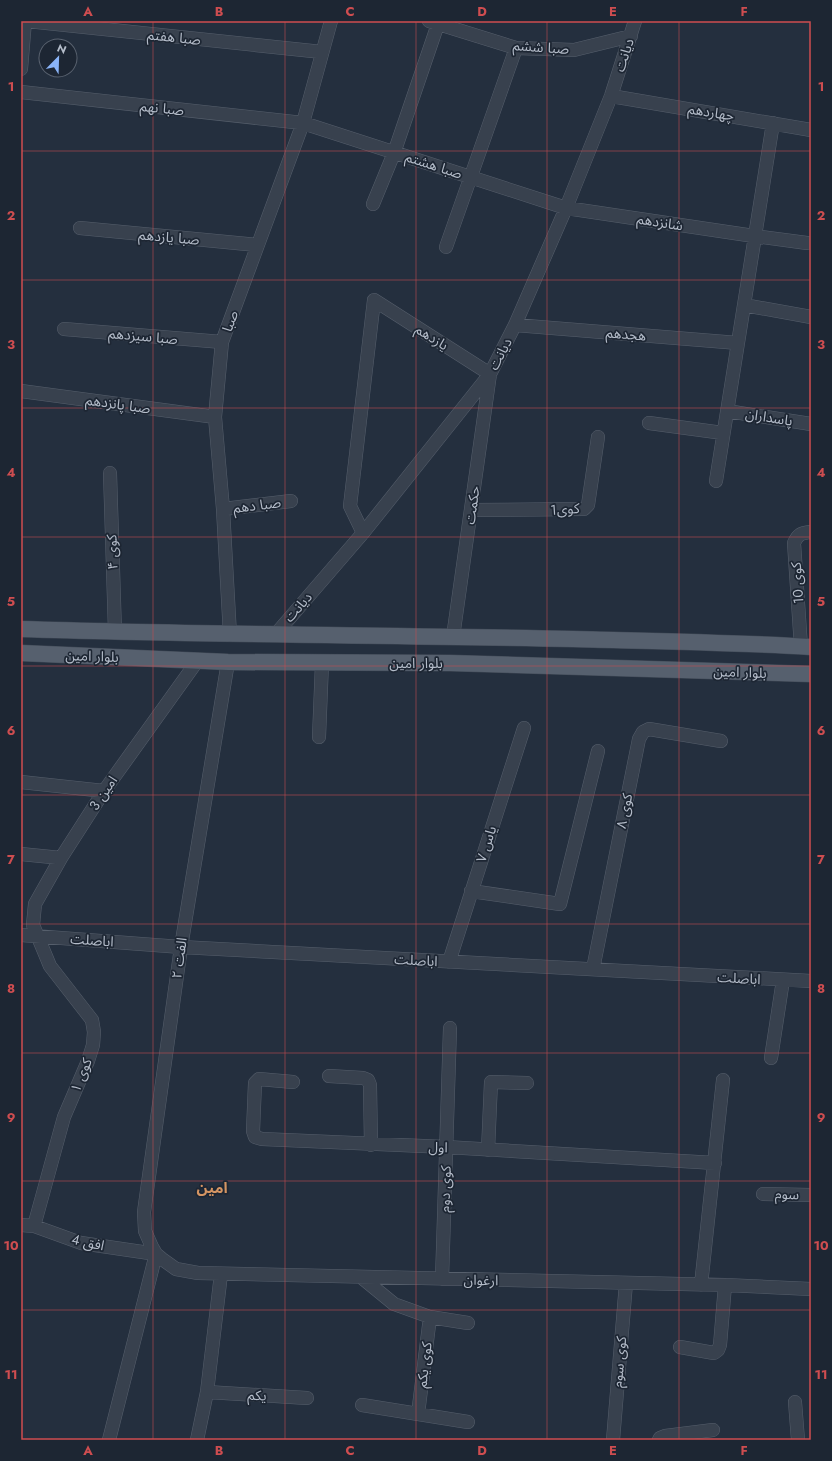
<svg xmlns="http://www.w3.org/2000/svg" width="832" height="1461" viewBox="0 0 832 1461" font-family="Jost,'Noto Sans Arabic',sans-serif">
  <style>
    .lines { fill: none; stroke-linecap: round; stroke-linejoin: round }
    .minor-casing { stroke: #565f6c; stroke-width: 14 }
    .major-casing { stroke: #414a57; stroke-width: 17 }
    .minor { stroke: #38414e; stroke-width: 13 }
    .major { stroke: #56606e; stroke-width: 16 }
    .grid { fill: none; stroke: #ce4d50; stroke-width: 1; stroke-opacity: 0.55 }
    .labels { text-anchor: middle; stroke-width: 3.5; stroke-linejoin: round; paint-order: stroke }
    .street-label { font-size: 14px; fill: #b4bcc9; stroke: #1d2633 }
    .neighbourhood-label { font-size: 15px; font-weight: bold; fill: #d59563; stroke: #1d2633 }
    .neatline { fill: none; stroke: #ce4d50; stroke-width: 1.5 }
    .grid-label { font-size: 13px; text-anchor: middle; font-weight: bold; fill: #ce4d50 }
  </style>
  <rect width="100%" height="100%" fill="#242f3e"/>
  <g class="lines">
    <g class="minor-casing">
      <path id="minor" d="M27,21l295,31
        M429,21l87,27 58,2 57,-14
        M21,69l4,-48
        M21,92l282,31 263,85 188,28 53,7
        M611,96l200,34
        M373,204l21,-51 44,-129
        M80,228l177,17
        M446,247l70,-199
        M744,305l67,12
        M515,325l223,18
        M64,329l158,13
        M21,391l194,26
        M727,411l84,13
        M649,423l74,10
        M110,473l5,159
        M716,481l57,-358
        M223,509l68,-8
        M471,510l113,-1 4,-4 10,-68
        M363,533l-13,-27 24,-206 116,74 -37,263
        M230,635l-7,-126 -8,-92 7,-75 81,-219 28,-102
        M275,635l88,-102 127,-159 25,-49 51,-117 45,-112 24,-75
        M801,647l-7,-104c4,-9 7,-10 17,-11
        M228,662l-47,285 -37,265 1,19 7,16 4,7 6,5 14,10 22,4 527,12 86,4
        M319,737l3,-74
        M21,782l83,9
        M21,854l40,4
        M471,891l89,13 38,-153
        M21,935l160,12 630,34
        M449,962l75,-234
        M593,969l46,-230 4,-7 6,-3 72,12
        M771,1058l12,-78
        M329,1076l34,2 5,2 2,5 1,60
        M293,1082l-34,-3 -4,4 -2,48 2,6 7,2 184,8 269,16
        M488,1150l3,-68 36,1
        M763,1194l48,1
        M21,1225l13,1 47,17 75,11
        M34,1226l30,-109 24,-56 5,-16 1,-13 -2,-12 -42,-54 -17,-41 2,-21 26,-46 43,-67 94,-131
        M361,1277l33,27 36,13 38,6
        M442,1279l8,-251
        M701,1285l22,-205
        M680,1347l34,6 4,-3 2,-5 5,-60
        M207,1392l100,6
        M795,1402l3,38
        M362,1405l106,17
        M418,1414l12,-97
        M109,1440l47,-186
        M197,1440l10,-48 14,-118
        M613,1440l13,-157
        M659,1440l1,-2 5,-2 48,-6"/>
    </g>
    <g class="major-casing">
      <path id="major" d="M21,629c184,6 368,6 552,10 79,2 159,3 238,8
        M21,653l207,9 222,1 361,11"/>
    </g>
    <use href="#minor" class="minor"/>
    <use href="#major" class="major"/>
  </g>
  <path class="grid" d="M153,21v1419M285,21v1419M416,21v1419M547,21v1419M679,21v1419M21,151h790M21,280h790M21,408h790M21,537h790M21,666h790M21,795h790M21,924h790M21,1053h790M21,1181h790M21,1310h790"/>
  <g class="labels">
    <g class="street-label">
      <text transform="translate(174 37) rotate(6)" y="5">صبا هفتم</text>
      <text transform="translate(541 47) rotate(4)" y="5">صبا ششم</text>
      <text transform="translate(624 55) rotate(-72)" y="5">دیانت</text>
      <text transform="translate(162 108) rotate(6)" y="5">صبا نهم</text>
      <text transform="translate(711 112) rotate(9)" y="5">چهاردهم</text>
      <text transform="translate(434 165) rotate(18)" y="5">صبا هشتم</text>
      <text transform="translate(660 222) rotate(9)" y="5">شانزدهم</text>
      <text transform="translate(169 237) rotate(5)" y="5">صبا یازدهم</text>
      <text transform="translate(230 321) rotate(-70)" y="5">صبا</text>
      <text transform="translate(626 334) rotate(5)" y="5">هجدهم</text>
      <text transform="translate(143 336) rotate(5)" y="5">صبا سیزدهم</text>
      <text transform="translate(432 337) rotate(32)" y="5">یازدهم</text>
      <text transform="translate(500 354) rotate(-62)" y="5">دیانت</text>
      <text transform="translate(118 404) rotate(8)" y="5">صبا پانزدهم</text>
      <text transform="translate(769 417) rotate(9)" y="5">پاسداران</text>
      <text transform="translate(257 505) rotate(-7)" y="5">صبا دهم</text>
      <text transform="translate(472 505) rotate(-82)" y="5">حکمت</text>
      <text transform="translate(565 509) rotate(-4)" y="5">کوی1</text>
      <text transform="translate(112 552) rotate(-92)" y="5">کوی ۴</text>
      <text transform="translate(797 583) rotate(-94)" y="5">کوی 10</text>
      <text transform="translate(298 607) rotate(-49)" y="5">دیانت</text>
      <text transform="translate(92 656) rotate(2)" y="5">بلوار امین</text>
      <text x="416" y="668">بلوار امین</text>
      <text transform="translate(740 672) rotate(2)" y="5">بلوار امین</text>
      <text transform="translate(103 793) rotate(-56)" y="5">امین 3</text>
      <text transform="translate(624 811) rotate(-79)" y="5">کوی ۸</text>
      <text transform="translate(486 844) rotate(-72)" y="5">یاس ۷</text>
      <text transform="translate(92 940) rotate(4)" y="5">اباصلت</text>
      <text transform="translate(179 958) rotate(-82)" y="5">الفت ۲</text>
      <text transform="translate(416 960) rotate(3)" y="5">اباصلت</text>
      <text transform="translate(739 978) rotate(3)" y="5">اباصلت</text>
      <text transform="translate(81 1075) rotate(-68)" y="5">کوی ۱</text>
      <text transform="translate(438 1147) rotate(2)" y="5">اول</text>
      <text transform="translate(445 1189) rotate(-88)" y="5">کوی دوم</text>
      <text transform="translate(787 1194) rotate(2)" y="5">سوم</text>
      <text transform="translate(88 1242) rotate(13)" y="5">افق 4</text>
      <text transform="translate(481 1280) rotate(1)" y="5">ارغوان</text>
      <text transform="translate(619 1362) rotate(-85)" y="5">کوی سوم</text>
      <text transform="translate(424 1365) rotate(-83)" y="5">کوی یکم</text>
      <text transform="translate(257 1395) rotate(3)" y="5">یکم</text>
    </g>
    <g class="neighbourhood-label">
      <text x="212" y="1193">امین</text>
    </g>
  </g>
  <rect width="832" height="1461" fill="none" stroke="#1d2633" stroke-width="44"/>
  <g transform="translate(58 58) rotate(23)"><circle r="19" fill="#1d2633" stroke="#59626f"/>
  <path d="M0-3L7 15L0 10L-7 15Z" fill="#8ab4f8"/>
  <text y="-6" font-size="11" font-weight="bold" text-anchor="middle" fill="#b4bcc9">N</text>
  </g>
  <rect x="22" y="22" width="788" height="1417" class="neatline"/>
  <g class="grid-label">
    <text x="88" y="16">A</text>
    <text x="219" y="16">B</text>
    <text x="350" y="16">C</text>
    <text x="482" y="16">D</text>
    <text x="613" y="16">E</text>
    <text x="744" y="16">F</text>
    <text x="11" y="91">1</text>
    <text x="821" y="91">1</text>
    <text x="11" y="220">2</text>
    <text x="821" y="220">2</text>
    <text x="11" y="349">3</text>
    <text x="821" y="349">3</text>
    <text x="11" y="477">4</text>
    <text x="821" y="477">4</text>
    <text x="11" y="606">5</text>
    <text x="821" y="606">5</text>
    <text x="11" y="735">6</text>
    <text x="821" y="735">6</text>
    <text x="11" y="864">7</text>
    <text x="821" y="864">7</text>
    <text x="11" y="993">8</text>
    <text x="821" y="993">8</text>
    <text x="11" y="1122">9</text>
    <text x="821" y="1122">9</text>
    <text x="11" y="1250">10</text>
    <text x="821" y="1250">10</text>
    <text x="11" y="1379">11</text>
    <text x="821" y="1379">11</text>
    <text x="88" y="1455">A</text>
    <text x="219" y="1455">B</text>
    <text x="350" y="1455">C</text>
    <text x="482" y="1455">D</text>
    <text x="613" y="1455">E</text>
    <text x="744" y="1455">F</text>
  </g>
</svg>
